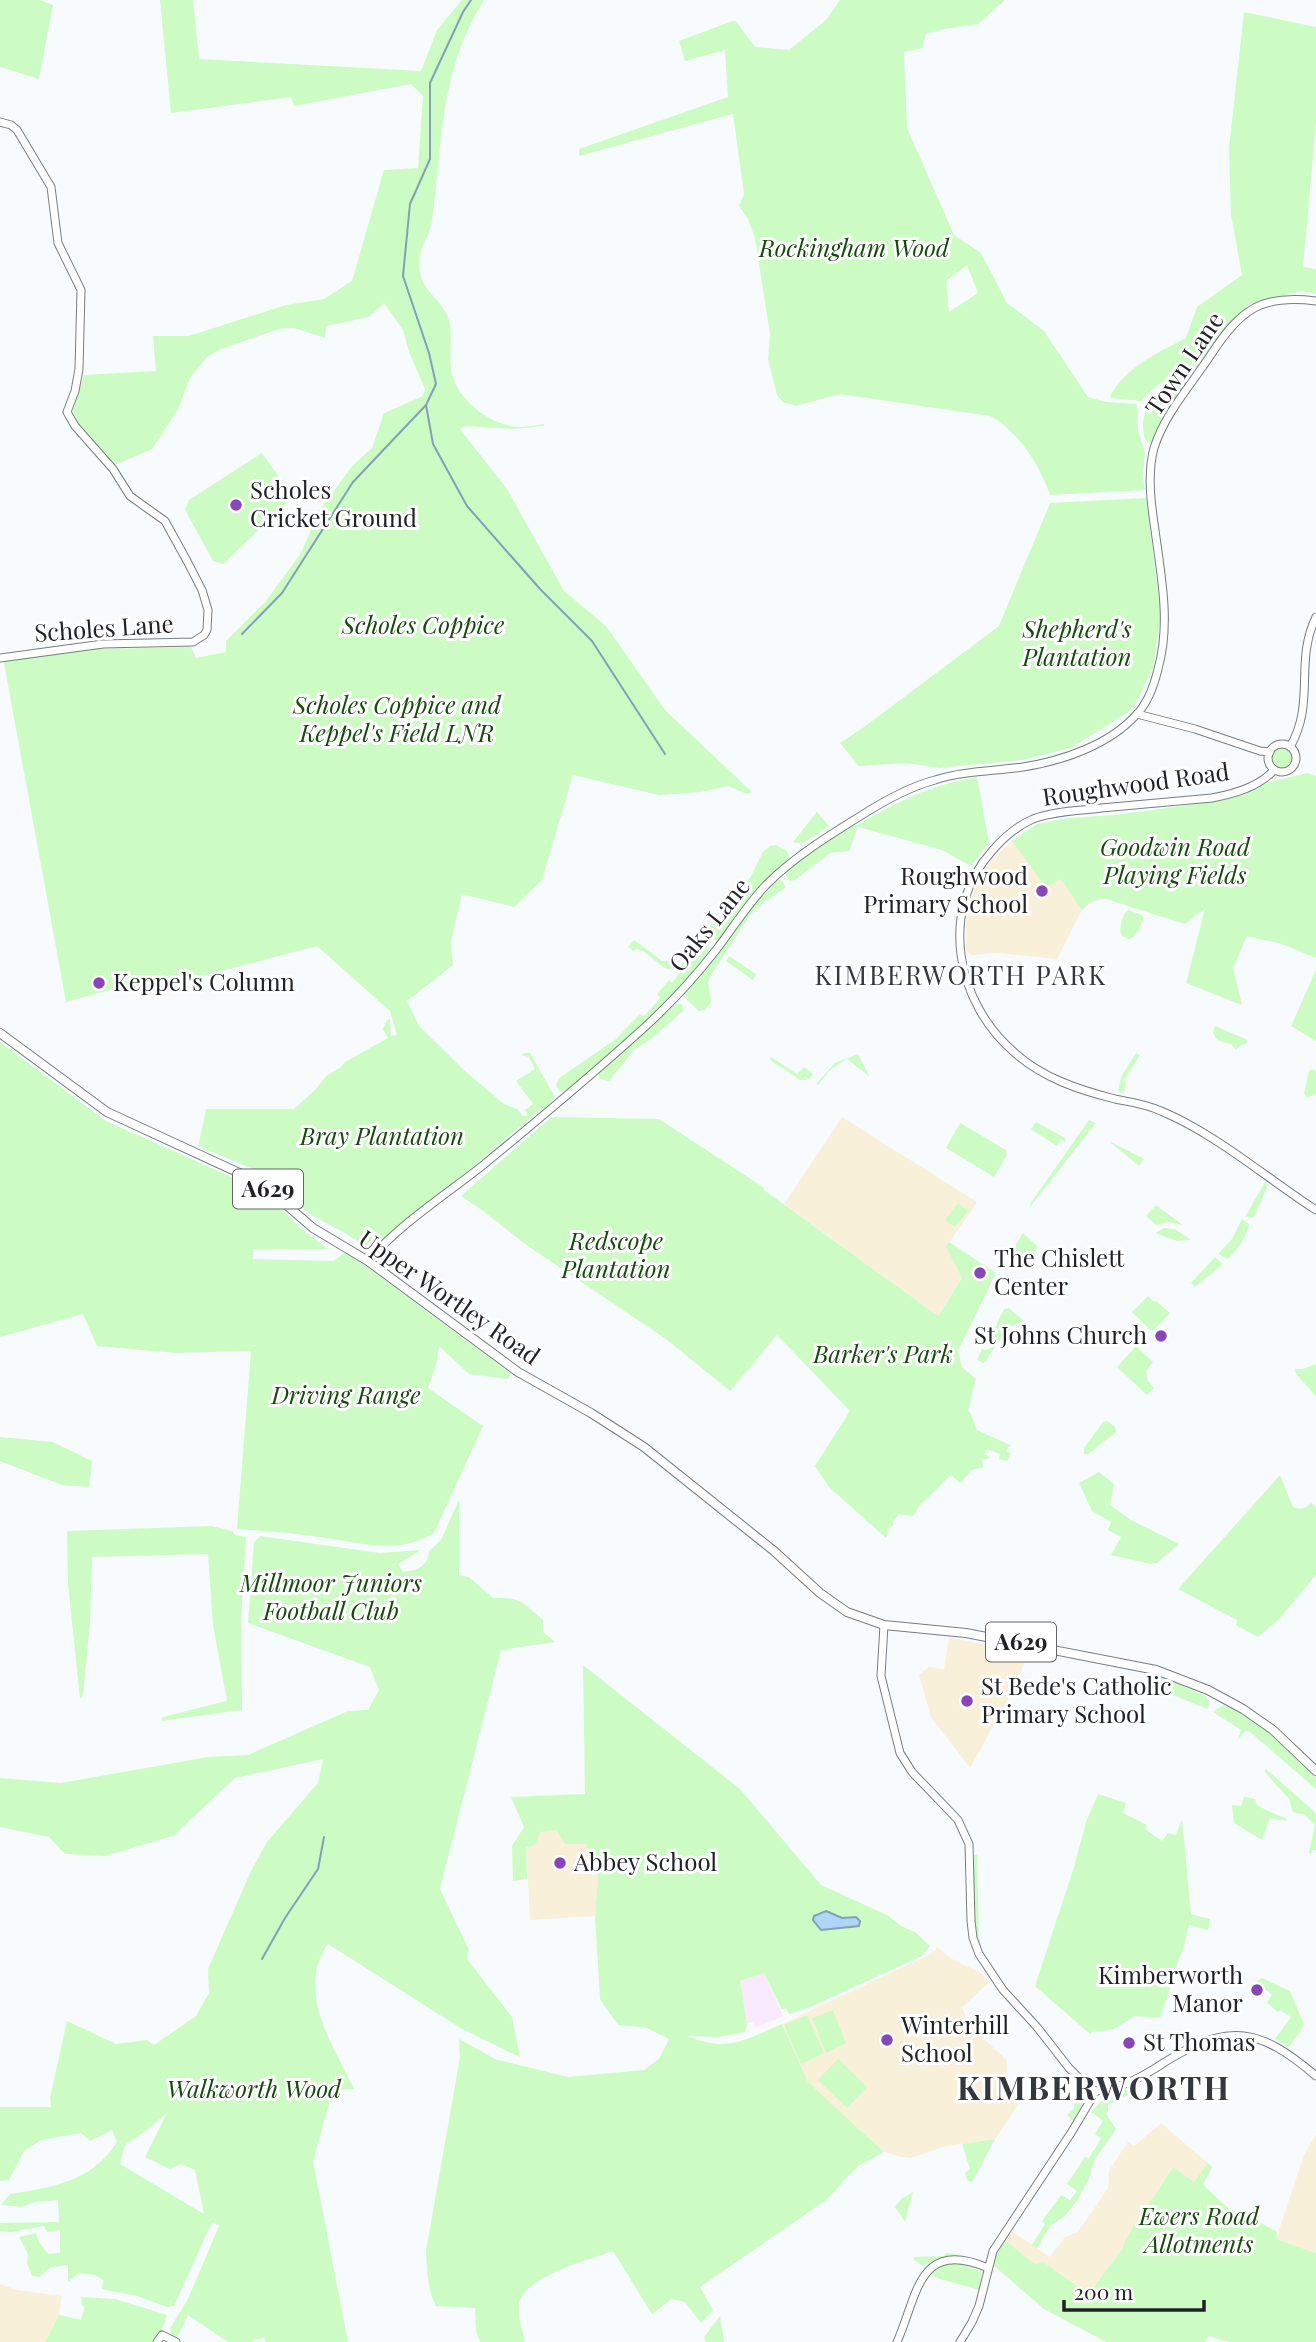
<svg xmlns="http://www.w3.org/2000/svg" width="1316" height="2342" viewBox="0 0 1316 2342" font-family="'Playfair Display',serif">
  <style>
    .industrial { fill: #faeafd }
    .education { fill: #f9f0da }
    .green { fill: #ccfbc3; fill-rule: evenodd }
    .water { fill: #aed6f7; stroke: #83a0b8; stroke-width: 2 }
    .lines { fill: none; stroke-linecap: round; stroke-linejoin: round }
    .stream { stroke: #83a0b8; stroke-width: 2 }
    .secondary-casing { stroke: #767c83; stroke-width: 9 }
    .primary-casing { stroke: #767c83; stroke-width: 10 }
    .secondary { stroke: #fff; stroke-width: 7 }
    .primary { stroke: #fff; stroke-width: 8 }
    .poi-dot { fill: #8846bb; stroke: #fff; stroke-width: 2.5 }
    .labels { text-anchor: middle; stroke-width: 6; stroke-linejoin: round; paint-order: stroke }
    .shield { fill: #fff; stroke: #636466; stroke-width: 2 }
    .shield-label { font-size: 23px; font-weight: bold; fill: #202225 }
    .park-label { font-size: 24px; font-style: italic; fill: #144a0a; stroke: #fff }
    .street-label { font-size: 24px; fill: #202225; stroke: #fff }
    .poi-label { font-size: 24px; fill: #202225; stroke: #fff; text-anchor: start }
    .neighbourhood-label { font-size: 26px; letter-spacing: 2px; fill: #32383e; stroke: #fff }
    .district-label { font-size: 32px; font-weight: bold; letter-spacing: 2px; fill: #32383e; stroke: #fff }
  </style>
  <rect width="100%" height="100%" fill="#f8fbfe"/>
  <path class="industrial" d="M764,1973l19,43 -27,12 -3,-6 -6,2 -8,-43z"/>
  <path class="education" d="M1069,818l37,81h-11l-13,11 -25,49 -60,-6 -25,2 -6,-4v-25l4,-23 7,-20 8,-15 12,-14 15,-13 25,-17z
    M842,1117l135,85 -31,45 16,30 -24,39 -154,-112z
    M949,1637l79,17 -12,31 -46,83 -39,-51 -12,-42 10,-8 15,2z
    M556,1830l9,14h21l12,34 -3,38 -65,4 -4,-73 9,-1 5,-15z
    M937,1947l13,11 31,15 8,9 -27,26 9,19 36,33 1,27 14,12 -27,40 -49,7 -35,12 -10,-1 -17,-5 -76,-70 -26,-58 149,-70z
    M1161,2123l47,40 -14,20 -22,-15 -47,72 -2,8 -30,40 -12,1 -39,-28 -4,3 -5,-1 -28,-23 7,-9 38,26 15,-20 13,-5 30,-44 1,-18 19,-28 6,4z
    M1316,2134v119l-40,-14 28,-84z
    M0,2284l17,6 45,6 -3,19 -14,27h-45z"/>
  <path class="green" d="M0,0h40l13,5 -14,74 -39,-12z
    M160,0h33l6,59 222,12 16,-41 25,-30h22c-45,72 -41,141 -52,221 -2,16 -14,26 -13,45 2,29 27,33 31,59 2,14 -1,29 1,43 3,30 38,57 67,59 8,0 18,-2 26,-3v2l-31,3 -47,-3 -6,3 47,60 57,102 42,35 59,84 87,82 -5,2 -19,-8 -27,6 -42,3 -86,-20 -31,105 -28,27 -52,-13 -11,48 2,23 -46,36 12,25 47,46 38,32 13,5 6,7h5l-3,-6 8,-6 -17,-23 19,-12 -6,-12 -8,-2 3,-2h6l25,44 -10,12 -3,-1 -130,110 -41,32 -26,-17 -32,-17 -60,-47 -55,-23 1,-3 7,-34h88l22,-20 10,-13 15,-9 4,-5 43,-24 -5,-9 4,-9 3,-1 1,17 6,-1 -7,-24 -73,-65 -129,34 -52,3 -70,19 -62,-339v-3l89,-11 98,-2 5,11 30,-6v-11l40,-40 35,-48 18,-42 34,-46 19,-17 12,-35 39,-17 2,-7 -16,-37 -6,-22 -19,-27 -15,14 -43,9 -1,12 -31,-10 -15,1 -58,20 -14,8 -17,21 -12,31 -26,40 -37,16 -36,-39 -6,-15 11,-36 72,-4 -3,-35h36l97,-31 38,-6 28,-18 32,-111 34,-2 5,-72 -12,-12 -117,22 -3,-9 -120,16z
    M840,0h165l-27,24 -29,4 -23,6 -4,14 -18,4 3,76 47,107 27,18 26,50 37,28 44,66 18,5 31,2 1,26 7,23 -2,24 2,13 -95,5c-11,-31 -30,-62 -60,-79l-150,-22 -44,12 -13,-4 -6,-7 -9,-36 2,-25 -15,-96 -7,-19 -9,-13 5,-12 -11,-80 -154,42v-7l149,-52 -3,-47 -40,11 -6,-20 56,-21 20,27 34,3 37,-30zM967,265l11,28 -29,19 -3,-31z
    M1244,12l72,15v96l-13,144 13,2v25l-15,-3 -53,14 -22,24 -30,39 -23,9 -18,10 -14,14 -30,-3 -1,-2c17,-30 46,-42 76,-58l11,-31 45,-32 -11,-60 -2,-67z
    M1187,377l3,4 -37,61 -3,1 -5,-3c-9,-36 15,-48 42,-63z
    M262,453l31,44 -70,67 -10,-3 -28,-51 4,-10z
    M1146,498l15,116 -8,54 -20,41 -62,39 -48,12 -84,8 -33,-5 -47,3 -19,-23 24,-16 135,-101 51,-123z
    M1271 758a11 11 0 1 1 22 0a11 11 0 1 1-22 0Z
    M1308,773l8,3v182l-34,-14 -35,-8 -14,32 9,37 -56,-22 19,-74 -20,15 -79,-25c-11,0 -16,2 -24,11l-21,-31 -15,8 -34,-46 25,-17 32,-6 45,-3 98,-13 27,-6 33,-15z
    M977,777l12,66 -18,23 -29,-16 -84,-23 -9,24 -19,2 -35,27 -5,1 -4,-5 -1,-4 4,-5 31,-23 32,-19 3,1c45,-25 71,-40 122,-49z
    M817,812l12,14 -27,18 -9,-2z
    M776,845l11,6 2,5 -1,4 -39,40 -28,38c-6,3 -9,2 -13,-3v-7l27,-29 15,-21 13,-26 7,-6z
    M776,879l7,2 2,7 -21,14 -13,12 -38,58 -5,10 3,20 -6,8 -6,1 -12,-11 -2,-8 23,-28 10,-9 -2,-2 35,-47z
    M1128,910l14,5 2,3 -9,18 -6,3 -7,-3c-4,-6 0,-21 6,-26z
    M703,939l6,5v7c-37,53 -93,96 -141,138l-6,3 -3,-2 -3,-5 3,-7 57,-39 24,-25 4,2 16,-18 -3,-4 12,-14 3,3 12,-17h-4l17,-25z
    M634,940l28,21 16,-1 -7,9h-5l-23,-18 -7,-2 -2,2 -6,-4z
    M729,956l27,18 -3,6 -27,-19z
    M1316,970v71l-25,-15z
    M676,1004h6l1,7 -32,28 -17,11 -25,31 -9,-2 -2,-6 1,-3z
    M1215,1026l33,14 -2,4 -5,1 -5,5 -5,-6c-7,-1 -15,-3 -18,-11z
    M0,1042l106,79 155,69 42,40 25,19h-75v10l80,2 14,-9 164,122 -3,5 -39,-5 -30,-28 -2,16 -9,26 55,38 -49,107c-36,23 -76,9 -115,4 -27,-4 -55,-6 -82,-8l14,-178 -75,2 -79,-7 -14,-32 -83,23z
    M1136,1053l4,2 -18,28 4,-4 -2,14 -6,-2 3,-14z
    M858,1054l11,22 -22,-17 -17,11 -12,15 -2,-1 19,-21z
    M771,1057l26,17 7,-7 9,7 -4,5 -6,-3 4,4h-7l-30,-20z
    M1312,1069l4,2v23l-9,4 -3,-5 5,-22z
    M551,1117l108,2 104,68 1,3 174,126 24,-38 -16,-31 3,-5 47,31 -38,78 4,16 14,12 -8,32 2,1 7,18 35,16 -4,1 -1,5 4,1 -4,8 -8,-2 1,-5 -13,-5 -3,5 7,4 -9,2 1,7 -11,3 -12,13 -9,-8 -31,30 -7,11 -14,-2 -6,8v3l-4,3 -3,10 -57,-51 -14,-21 35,-55 -73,-76 -47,56 -64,-52 -141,-95 -43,-34 -21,-14z
    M1089,1120l7,3 -66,84v-3z
    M1036,1122l29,16 1,5 -5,-4 -4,7 -26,-17z
    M960,1123l46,27 1,5 -13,22 -48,-29z
    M1111,1142l33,17 -5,7 -28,-23z
    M1265,1182l3,3 -14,32h-9z
    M958,1203l10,8 -13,16 -10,-7z
    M1156,1205l1,1 26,19 -15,-3 -12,3 -10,-9z
    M1242,1219l7,5c-2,14 -12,25 -21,35l-10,-5 14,-15z
    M1164,1228l11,1 16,11 -14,1 -22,-8z
    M1023,1233l15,14 -9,12 -16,-10z
    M1215,1257l8,7 -28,23 -4,-4z
    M1148,1296l6,6 2,-1 14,12 -16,17h-4l-18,-18z
    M1009,1308l15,13 -15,6 -25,36 -7,-3 5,-11 4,1 7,-3 1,-5 -2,-1 5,-10 -2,-3 9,-19z
    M1136,1346l17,16 -7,9 2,10 6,7 -7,7 -30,-28z
    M1316,1364v32l-20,-22 -1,-5h8z
    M1108,1421l7,6 1,5 -28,22h-4v-6l19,-26z
    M0,1437l53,5 39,19 -3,26 -27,-2 -62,-24z
    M1099,1472l15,12 -4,21 21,15 48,24 -22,19 -6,1 -40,-9 10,-18 -13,-7 3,-8 -19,-11 -13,-28z
    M1280,1475l13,32c8,3 12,2 18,-4l5,4v68l-37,44 -21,18 -22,-12 1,-5 -59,-31z
    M459,1500v75l10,2 24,21c28,-1 29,4 50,22v12l12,10 -54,8 -61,239 29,61 -2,9 45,58 8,40 -58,-28 -134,-85c-33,47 5,101 26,145l-15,1 -7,4 -19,67 35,181h-82l-2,-4 -11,2v2h-25l-40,-27 -12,25 -4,-4 -2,-8 18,-29 31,-73 -7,-4 -38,84 -7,1 -30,-11 -35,-7 1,-9 -8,-5 -16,-2 -11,9v-17l-17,2 -12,10 -7,-1 -5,-13 1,-9 -9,-17 17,-4 3,9 9,12 12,-1v-23l-13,2 -3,-6 -33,6 -11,-1v-8l59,-1 -1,-22 -23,2 -14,5 -20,-2 9,-11c43,-7 81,-12 107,-52l-5,-12 -22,11 -9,-8 -40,7 -17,11 -15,29 -9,1v-74h51l-1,-9 17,-77 49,23 31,-4 7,5 42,-29 13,-23 -1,-24 43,-98 16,-29 51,-59 5,-24 -88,19 -62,58 -68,20 -40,-2 -16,-17 -49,-10v-49l61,5 147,-26 40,-2 100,-44 20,-1 11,-20 -9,-23 -122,-44 6,-81 6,-6 120,17 41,-3 -23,14 5,8c14,-2 25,-5 26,-21l12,-11zM167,2113l-22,44 25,12 11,-5 14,6 9,44 -84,-50 5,-19 19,-13z
    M212,1526l20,5 3,4 11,2 -5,84 1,89 -81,11 2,-4 64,-16 -14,-76 -5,-71 -116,3 -2,66 -7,72 -3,4 -12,-115 -1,-53z
    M583,1665l157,124 81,96 66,30 14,11 14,6 15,14 -8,10 -114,52 -19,6 -3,-6 -4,2 -18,-37 -24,8 7,43 -2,8 -27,5 -30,-1c39,17 57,4 94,-12l26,58 76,70 -26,14 -33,35 -125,86 13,23 -12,13 -16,-21 -13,-3 -20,15 -39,-63c-23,8 -90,26 -94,53 -2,10 4,27 6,38h-45l-4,-11 -1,-23 -39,-2c-9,-17 -9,-36 -10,-55l34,-194 -1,-18 36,20 73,18 76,-7 15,-11 10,-20 -24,-12 -27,-2 -18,-26 -5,-83 3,-38 -12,-34h-21l-9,-14 -16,2 -5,14 -9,1 1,32 -14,2 -1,-35 12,-19 -13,-30 74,-3z
    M1161,1677l45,19 4,8 -3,5 -46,-19 -4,-8z
    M1223,1705c37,14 65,45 93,72v12l-66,-57 -5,-1 -8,10 4,-11 -28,-18z
    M1266,1769l50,44v37h-3l-2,4 -2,-1 6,-28 -10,-10 -12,-3 -4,-13 -25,-28z
    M1098,1794l28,9 -3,10 24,12 -2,4 17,12 6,-8 8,2 6,-16 9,95 19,5 -2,11 -19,-5 -5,21 -8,21 1,1 -17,50 -25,-2 -23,14 -20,2 -2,2 -55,-48 39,-119 12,-45z
    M1244,1797l11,2 2,6c9,5 19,10 29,13v3l-16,-3 -8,22 -28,-17 -2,-18 9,1z
    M974,1855h3l2,81 3,15c-12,-30 -9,-64 -8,-96z
    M1262,1978l28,13 14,34 -15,22 -14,-8 16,-22 -11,-7 -2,2 -11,-9 5,-8 -16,-13z
    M833,2010l13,33 -20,10 -14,-35z
    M807,2015l17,38 -23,11 -17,-39z
    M838,2059l29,28 -20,21 -29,-28z
    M1081,2087l6,7 -1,4 -13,23 -6,-6 7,-6 1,-10z
    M1135,2087l1,4 -28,14v6l-2,3 10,15 -21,30 -7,22 -10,18 -13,17 -15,10 -13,22 -5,-3 13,-21 -3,-3 19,-26 9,5 7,-9 -10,-7 18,-27 4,1 12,-19 -6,-5 8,-13 -12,-9 16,-17z
    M995,2139l-21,40 -3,3 -4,-2 -2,-7 5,-4 -8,-25z
    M1208,2163l4,4 -9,18 33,30 -3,7 12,7 7,-11 25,14 -1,7 40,14v89h-86l-22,-6 -3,6h-99l-62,-33 -51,-44 1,-7 11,-18 28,23 5,1 4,-3 39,28 12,-1 30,-40 2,-8 48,-73 21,15z
    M913,2192l-8,30 -10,-15 6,-8z
    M946,2253l15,2 -23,4 -15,7 -10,-7 1,-2 30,-1z
    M959,2263l23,9 -3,18 -42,-12 -7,-4 14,-9z
    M81,2297l34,2 52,16 -4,12 -11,15h-107l14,-27 22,5 4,-13 -3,-2z
    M720,2316l4,26h-18l-2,-5z"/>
  <path class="water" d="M826,1911l16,7 14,-1 4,4 -1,5 -38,4 -8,-10 1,-4z"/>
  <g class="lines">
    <path class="stream" d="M426,405l7,39 34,62 73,83 52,52 73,113
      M242,634l40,-41 71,-111 73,-77 10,-21 -7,-31 -26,-77 7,-72 20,-45v-76l33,-71 8,-12
      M262,1959l23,-41 33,-49 6,-32"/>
    <g class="secondary-casing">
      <path id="secondary" d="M0,122l11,3 6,5 34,57 7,56 23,47 -2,79 -4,22 -8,21 8,14 38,43 17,27 35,25 22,40 15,29 6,20 -1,20 -3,5 -11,7 -90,2 -103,14
        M1137,714l58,15 65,22 10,1
        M1268 758a14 14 0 1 1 28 0a14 14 0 1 1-28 0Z
        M1290,747c26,-45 4,-85 26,-130
        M1274,770c-15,17 -40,24 -62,28 -37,3 -74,7 -111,10 -22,3 -47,3 -68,11 -16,7 -30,19 -41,32 -54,60 -36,152 23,202 28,25 64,37 100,46 15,3 31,5 46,12 55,23 104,66 155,99
        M368,1261c32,-37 76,-65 114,-95 55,-45 111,-92 164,-140 25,-23 49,-49 70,-76 17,-22 31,-45 50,-65 28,-28 62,-49 96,-70 22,-14 47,-28 73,-35 28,-9 59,-9 88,-13 39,-6 86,-22 113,-52 12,-12 18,-29 22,-46 13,-46 3,-93 -3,-139 -4,-26 -8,-56 -1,-82 11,-35 38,-64 58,-95 29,-44 50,-59 104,-52
        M884,1625l-3,51 19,77 12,19 46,48 11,24 2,77 2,17 6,16 24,36 34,37 32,41 20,20 7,3
        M1096,2091c25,-2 48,-15 69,-29 64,-40 95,-34 151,14
        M157,2342l5,-7 14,7
        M897,2342c21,-47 21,-104 91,-74
        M960,2342l12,-20 7,-16 14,-55 78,-118 25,-42"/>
    </g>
    <g class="primary-casing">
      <path id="primary" d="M0,1033l107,79 154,71 52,45 55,33 150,111 73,41 53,34 130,104 46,42 27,19 37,13 82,8 190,37 52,20 35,19 30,21 43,41"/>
    </g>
    <use href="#secondary" class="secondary"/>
    <use href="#primary" class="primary"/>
  </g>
  <g class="poi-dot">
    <circle cx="236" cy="505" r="7"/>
    <circle cx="1042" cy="891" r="7"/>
    <circle cx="99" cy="983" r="7"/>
    <circle cx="980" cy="1273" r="7"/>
    <circle cx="1161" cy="1336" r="7"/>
    <circle cx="967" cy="1701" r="7"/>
    <circle cx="560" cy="1863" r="7"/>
    <circle cx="1257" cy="1990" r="7"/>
    <circle cx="887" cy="2040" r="7"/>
    <circle cx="1129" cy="2043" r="7"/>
  </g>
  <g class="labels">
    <g class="shield">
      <rect x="233" y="1169.5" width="70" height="39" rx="5"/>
      <rect x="986" y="1622.5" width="70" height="39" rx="5"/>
    </g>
    <g class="shield-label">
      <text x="268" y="1197">A629</text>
      <text x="1021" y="1650">A629</text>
    </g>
    <g class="park-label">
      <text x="854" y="257">Rockingham Wood</text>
      <text x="423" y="634">Scholes Coppice</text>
      <text x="1077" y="638">Shepherd's<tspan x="1077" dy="28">Plantation</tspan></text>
      <text x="397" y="714">Scholes Coppice and<tspan x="397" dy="28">Keppel's Field LNR</tspan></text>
      <text x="1175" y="856">Goodwin Road<tspan x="1175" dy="28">Playing Fields</tspan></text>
      <text x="382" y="1145">Bray Plantation</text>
      <text x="616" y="1250">Redscope<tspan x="616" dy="28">Plantation</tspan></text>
      <text x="883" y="1363">Barker's Park</text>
      <text x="346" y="1404">Driving Range</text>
      <text x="331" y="1592">Millmoor Juniors<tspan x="331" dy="28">Football Club</tspan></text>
      <text x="254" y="2098">Walkworth Wood</text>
      <text x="1199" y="2225">Ewers Road<tspan x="1199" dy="28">Allotments</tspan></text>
    </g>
    <g class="street-label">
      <text transform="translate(1185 364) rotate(-56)" y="8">Town Lane</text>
      <text transform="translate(104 629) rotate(-4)" y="8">Scholes Lane</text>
      <text transform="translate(1136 785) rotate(-8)" y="8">Roughwood Road</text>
      <text transform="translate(710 925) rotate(-51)" y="8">Oaks Lane</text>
      <text transform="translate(449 1298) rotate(35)" y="8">Upper Wortley Road</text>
    </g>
    <g class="poi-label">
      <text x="250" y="499">Scholes<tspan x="250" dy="28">Cricket Ground</tspan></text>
      <text x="1028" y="885" text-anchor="end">Roughwood<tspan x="1028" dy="28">Primary School</tspan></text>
      <text x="113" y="991">Keppel's Column</text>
      <text x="994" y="1267">The Chislett<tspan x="994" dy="28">Center</tspan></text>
      <text x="1147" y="1344" text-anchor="end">St Johns Church</text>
      <text x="981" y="1695">St Bede's Catholic<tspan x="981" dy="28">Primary School</tspan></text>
      <text x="574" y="1871">Abbey School</text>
      <text x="1243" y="1984" text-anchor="end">Kimberworth<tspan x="1243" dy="28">Manor</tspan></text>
      <text x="901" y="2034">Winterhill<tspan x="901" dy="28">School</tspan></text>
      <text x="1143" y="2051">St Thomas</text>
    </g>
    <g class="neighbourhood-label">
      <text x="961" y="985">KIMBERWORTH PARK</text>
    </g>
    <g class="district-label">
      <text x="1094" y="2100">KIMBERWORTH</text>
    </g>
  </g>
  <path d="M1064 2300v10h140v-10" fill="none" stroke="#202225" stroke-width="3.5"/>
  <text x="1074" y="2300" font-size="21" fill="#202225" stroke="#ffffff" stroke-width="5" paint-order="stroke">200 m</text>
</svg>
